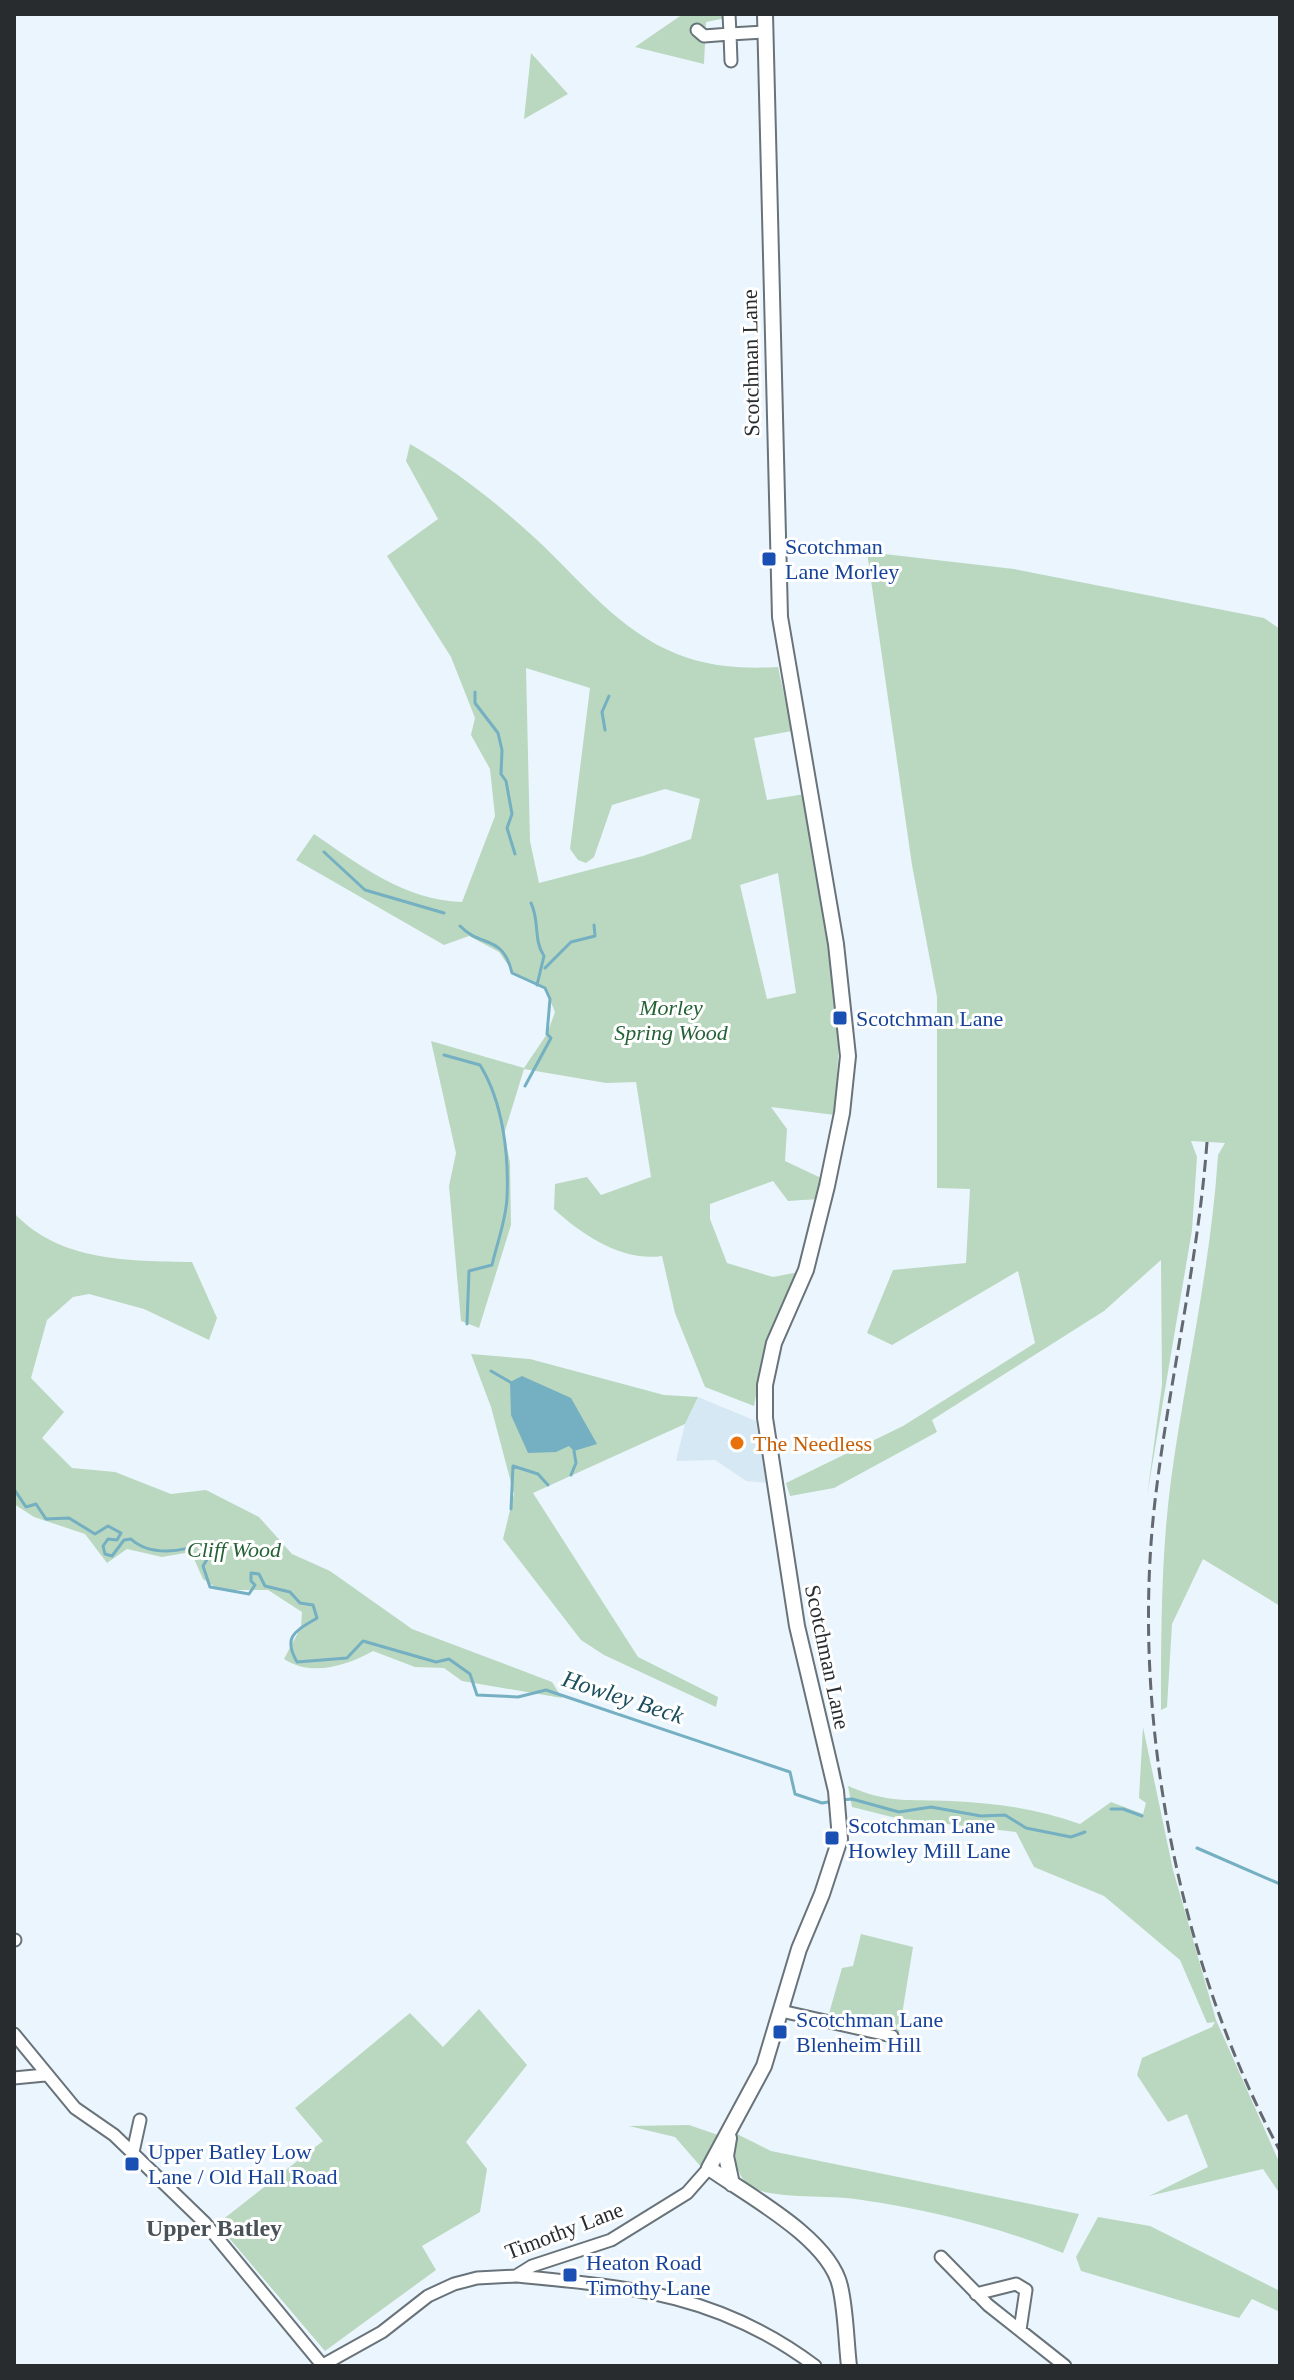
<svg xmlns="http://www.w3.org/2000/svg" width="1294" height="2380" viewBox="0 0 1294 2380" font-family="Georgia,serif">
  <style>
    .built { fill: #d7e8f5 }
    .green { fill: #bad8bf; fill-rule: evenodd }
    .water { fill: #74afc2 }
    .lines { fill: none; stroke-linecap: round; stroke-linejoin: round }
    .stream { stroke: #74afc2; stroke-width: 3 }
    .minor-casing { stroke: #69737a; stroke-width: 15 }
    .major-casing { stroke: #69737a; stroke-width: 18 }
    .minor { stroke: #fff; stroke-width: 11 }
    .major { stroke: #fff; stroke-width: 14 }
    .rail { stroke: #63696e; stroke-width: 3; stroke-dasharray: 12 6; stroke-linecap: butt }
    .transit-dot { fill: #1a4fb4; stroke: #fff; stroke-width: 3 }
    .food-dot { fill: #e8710a; stroke: #fff; stroke-width: 3 }
    .labels { text-anchor: middle; stroke-width: 6; stroke-linejoin: round; paint-order: stroke }
    .street-label { font-size: 22px; fill: #282c2f; stroke: #fff }
    .transit-label { font-size: 22px; fill: #164399; stroke: #fff; text-anchor: start }
    .park-label { font-size: 22px; font-style: italic; fill: #246235; stroke: #fff }
    .food-label { font-size: 22px; fill: #c56008; stroke: #fff; text-anchor: start }
    .water-label { font-size: 24px; font-style: italic; fill: #1c4f5d; stroke: #fff }
    .neighbourhood-label { font-size: 24px; font-weight: bold; fill: #495258; stroke: #fff }
  </style>
  <rect width="100%" height="100%" fill="#ebf5fe"/>
  <path class="built" d="M698,1397l58,24 10,62 -20,-2 -31,-21 -39,1 9,-37z"/>
  <path class="green" d="M683,14h43v4l-20,4 -2,42 -69,-17z
    M531,53l37,41 -44,25z
    M410,444c45,26 87,59 126,95 44,41 83,92 141,115 32,13 67,15 101,13l14,64 -38,7 13,62 38,-6 35,227 -5,94 -64,-8 16,22 -2,32 36,17 -3,21 -30,2 -15,-20 -63,23v15l17,44 46,14 26,-5 -33,68 -12,66 -49,-19 -30,-74 -13,-57c-39,6 -80,-21 -108,-47l1,-25 32,-7 14,18 50,-18 -15,-95 -30,1 -82,-14 -20,65 6,28 1,63 -32,103 -18,-7 -12,-135 7,-33 -25,-112 93,27 23,-34 8,-22 -10,-24 -30,-13 -16,-23 -30,-16 -25,9 -148,-85 18,-26c47,32 90,66 148,68l33,-86 -5,-47 -19,-34 4,-17 -24,-61 -64,-101 51,-37 -32,-58zM526,668l64,20 -20,161 8,11 8,3 8,-6 18,-52 53,-16 35,10 -9,40 -48,17 -104,27 -9,-42zM778,873l18,120 -29,6 -27,-114z
    M867,552l147,17 250,49 16,11v977l-77,-47 -31,65 -5,83 -6,3c0,-78 0,-154 10,-230 15,-109 40,-215 47,-325l7,-12 -34,-2 6,16 -5,73 -45,266 15,-111 -1,-125 -57,51 -172,109 5,12 -103,56 -44,8 -4,-13 117,-57 132,-83 -17,-72 -126,74 -25,-12 26,-63 73,-7 4,-74 -33,-1v-191l-25,-132z
    M14,1213c46,49 116,48 178,49l25,56 -8,22 -65,-31 -55,-15 -16,3 -26,23 -16,58 33,34 -22,26 30,30 43,4 56,22 35,-4 53,27 33,37 38,17 82,58 140,53 10,16 -100,-17 -18,-13 -29,-1 -42,-16c-27,15 -62,26 -89,8l17,-32 1,-15 -34,-22h-48l-17,-11 -12,-27 -29,5 -35,-8 -20,14 -22,-29 -51,-17 -20,-13z
    M471,1354l59,5 134,36 34,2 -13,27 -152,69 105,164 80,40 -2,10 -112,-52 -23,-15 -78,-101 11,-45 -23,-87z
    M1143,1727l30,143 43,150 64,144v30l-17,-25 -114,27 59,-29 -21,-53 -19,8 -31,-47 5,-17 70,-31 3,-5 -8,1 -27,-63 -76,-64 -70,-29 -18,-35 -120,-14 -44,-11 -4,-21c42,18 60,13 103,15 45,2 87,8 129,23l31,-22 32,12 3,-11 -7,-5z
    M861,1934l52,13 -14,86 -71,-16 14,-49 11,-2z
    M479,2009l48,56 -61,77 21,27 -7,43 -58,34 14,24 -111,81 -108,-127 106,-83 -28,-33 115,-95 33,34z
    M689,2125l32,11 -19,32 -27,-31 -46,-11z
    M735,2133l36,18 308,63 -16,39c-64,-26 -133,-43 -201,-53 -27,-5 -80,-1 -104,-10 -24,-9 -24,-35 -23,-57z
    M1098,2217l52,9 130,65v21l-28,-13 -13,19 -158,-47 -5,-14z"/>
  <path class="water" d="M522,1376l49,22 26,46 -23,7 -5,-5 -13,6 -28,1 -17,-38 -1,-33z"/>
  <g class="lines">
    <path class="stream" d="M475,692v11l23,30 4,17 -1,24 5,7 6,33 -5,14 8,26
      M605,730l-3,-18 7,-16
      M324,852l41,38 79,23
      M531,903c9,18 2,37 13,53l-7,29
      M460,926c21,22 43,8 52,47l33,15 5,11 -3,35 4,4 -26,48
      M545,968l26,-26 24,-6 -1,-11
      M444,1055l36,10c23,37 29,90 27,133 -1,22 -10,45 -15,67l-23,6 -2,53
      M491,1371l19,11
      M571,1475l5,-12 -2,-12
      M14,1489l12,18 10,-3 10,15 23,-1 26,16 13,-8 13,7 -4,7 -9,-1 -5,7 2,8 7,2 12,-16 7,-1c18,17 52,14 73,3l5,14 -6,10 7,21 39,7 6,-9 -4,-4v-8l8,1 6,12 25,6 10,11 13,2 4,13c-21,13 -35,18 -20,44l50,-4 16,-17 73,21 13,-3 21,15 7,21 41,2 28,-7 244,82 5,22 27,9 12,-2
      M511,1509l2,-43 25,8 10,11
      M841,1800l11,-1 47,13 32,-5 50,9 24,-1 21,13 45,9 14,-5
      M1111,1809h12l19,7
      M1197,1848l83,36"/>
    <g class="minor-casing">
      <path id="minor" d="M729,14l1,20 36,-2
        M697,30l7,6 26,-2 1,27
        M14,1940h1
        M781,2011l111,25
        M14,2034l61,74 39,27 91,88 118,143
        M14,2078l31,-3
        M133,2152l7,-32
        M941,2257l47,48 77,61
        M517,2276c115,11 202,18 298,90
        M976,2294l40,-10 10,6 -6,40
        M321,2366l61,-34 46,-36 26,-12 23,-6 39,-2 16,-10 79,-26 76,-47 22,-25"/>
    </g>
    <g class="major-casing">
      <path id="major" d="M765,14l15,603 56,327 12,112 -6,57 -15,73 -21,84 -32,73 -9,42v33l32,208 39,165 4,48 -18,55 -23,55 -35,117 -55,102c38,27 120,70 131,118 6,26 6,54 9,80
        M729,2138l-3,18 6,28"/>
    </g>
    <use href="#minor" class="minor"/>
    <use href="#major" class="major"/>
    <path class="rail" d="M1207,1142c-9,121 -38,239 -52,359 -25,214 23,461 125,650"/>
  </g>
  <g class="transit-dot">
    <rect x="761" y="551" width="16" height="16" rx="4"/>
    <rect x="832" y="1010" width="16" height="16" rx="4"/>
    <rect x="824" y="1830" width="16" height="16" rx="4"/>
    <rect x="772" y="2024" width="16" height="16" rx="4"/>
    <rect x="124" y="2156" width="16" height="16" rx="4"/>
    <rect x="562" y="2267" width="16" height="16" rx="4"/>
  </g>
  <circle class="food-dot" cx="737" cy="1443" r="8"/>
  <g class="labels">
    <g class="street-label">
      <text transform="translate(750 363) rotate(-91)" y="8">Scotchman Lane</text>
      <text transform="translate(828 1657) rotate(78)" y="8">Scotchman Lane</text>
      <text transform="translate(564 2230) rotate(-21)" y="8">Timothy Lane</text>
    </g>
    <g class="transit-label">
      <text x="785" y="554">Scotchman<tspan x="785" dy="25">Lane Morley</tspan></text>
      <text x="856" y="1026">Scotchman Lane</text>
      <text x="848" y="1833">Scotchman Lane<tspan x="848" dy="25">Howley Mill Lane</tspan></text>
      <text x="796" y="2027">Scotchman Lane<tspan x="796" dy="25">Blenheim Hill</tspan></text>
      <text x="148" y="2159">Upper Batley Low<tspan x="148" dy="25">Lane / Old Hall Road</tspan></text>
      <text x="586" y="2270">Heaton Road<tspan x="586" dy="25">Timothy Lane</tspan></text>
    </g>
    <g class="park-label">
      <text x="671" y="1015">Morley<tspan x="671" dy="25">Spring Wood</tspan></text>
      <text x="234" y="1557">Cliff Wood</text>
    </g>
    <g class="food-label">
      <text x="753" y="1451">The Needless</text>
    </g>
    <g class="water-label">
      <text transform="translate(623 1697) rotate(18)" y="8">Howley Beck</text>
    </g>
    <g class="neighbourhood-label">
      <text x="214" y="2236">Upper Batley</text>
    </g>
  </g>
  <rect width="1294" height="2380" fill="none" stroke="#282c2f" stroke-width="32"/>
</svg>
